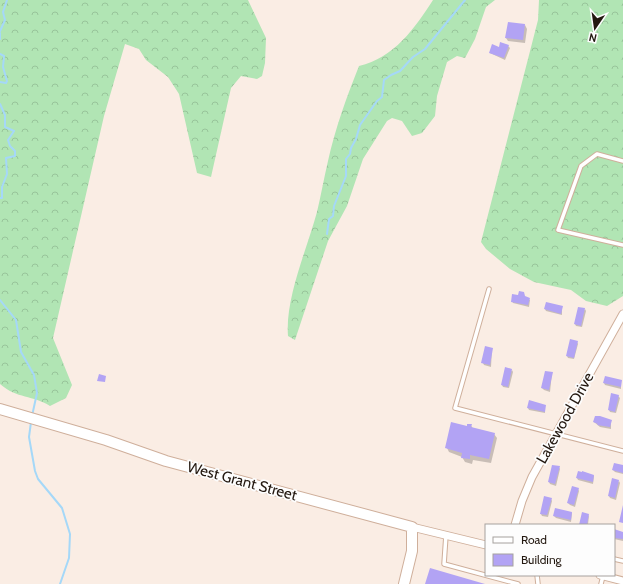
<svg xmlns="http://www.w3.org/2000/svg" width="623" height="584" viewBox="0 0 623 584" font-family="Cabin,sans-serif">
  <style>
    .forest { fill: url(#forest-crowns) }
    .shadow { fill: #0003 }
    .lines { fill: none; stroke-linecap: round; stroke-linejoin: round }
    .stream { stroke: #a5d8f8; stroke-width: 2 }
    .building { fill: #b2a3f4 }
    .service-casing { stroke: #cfaf9b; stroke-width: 5.5 }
    .minor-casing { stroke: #cfaf9b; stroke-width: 9 }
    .secondary-casing { stroke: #cfaf9b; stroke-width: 12 }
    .service { stroke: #fff; stroke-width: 3.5 }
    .minor { stroke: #fff; stroke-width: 7 }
    .secondary { stroke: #fff; stroke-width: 10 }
    .labels { text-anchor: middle; stroke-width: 3.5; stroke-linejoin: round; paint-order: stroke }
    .street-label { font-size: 15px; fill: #231810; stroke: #fdfdfd }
  </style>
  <defs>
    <pattern id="forest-crowns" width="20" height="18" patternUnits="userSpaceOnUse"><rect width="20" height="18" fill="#b1e5b4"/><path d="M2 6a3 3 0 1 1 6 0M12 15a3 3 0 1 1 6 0" fill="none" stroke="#98c49a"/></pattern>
  </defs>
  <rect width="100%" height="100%" fill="#faede4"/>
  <path class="forest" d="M0,0h248l18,38 -1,25 -3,13 -5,3 -16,-3 -10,12 -20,89 -14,-4 -18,-79 -11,-17 -22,-17 -7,-11 -14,-5 -21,72 -51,222 19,47 -6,13 -16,8c-17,-11 -33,-7 -50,-22z
    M433,0h62l-9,7 -11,32 -10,19 -8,-2 -10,6 -10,34 -2,20 -13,17 -10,3 -10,-15 -10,-3 -5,3 -24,38 -16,47 -19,35 -33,99 -7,-4c-3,-38 19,-87 29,-124 4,-17 7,-34 11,-51 7,-32 19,-65 31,-95 35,-8 56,-38 74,-66z
    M539,0h84v296l-16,10 -21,-5 -15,-11 -37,-8 -24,-13 -24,-20 -5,-7 57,-222z"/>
  <path class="shadow" d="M525,25l2,4 -2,14 -17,-2 -2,-3z
    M508,46l2,2 -5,12 -15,-7z
    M525,297l5,3 -1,7 -16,-4 -1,-2z
    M562,307v8l-16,-4 -1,-2z
    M585,309l1,2 -4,16 -6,-1 -1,-2z
    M577,342l1,2 -4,15 -6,-1 -1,-2z
    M492,349l-1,18 -7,-2 -1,-2z
    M512,370l1,2 -4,16 -6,-1 -1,-2z
    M552,373l-2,19 -6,-2 -2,-2z
    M621,381v8l-16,-4 -1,-2z
    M618,396l2,2 -4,15 -6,-1 -1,-2z
    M545,406v7l-16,-3 -1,-2z
    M611,421v8l-11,-2 -6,-5z
    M471,425l2,4 21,5 3,4 -6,25 -18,-3 -1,4 -7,-2 -3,-5 -13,-5 -2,-4z
    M623,466v8l-8,-2 -2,-2z
    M559,467l1,2 -4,17 -6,-2 -1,-2z
    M594,476l-1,8 -15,-4 -1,-2z
    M619,481l1,2 -4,17 -6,-2 -1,-2z
    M578,489l1,2 -4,16 -5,-2 -2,-2z
    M551,499l1,2 -4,16 -6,-1 -1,-2z
    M572,513l-1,9 -15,-4 -2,-2z
    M589,515l-1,10h-8z
    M614,531l9,2v8l-9,-2z"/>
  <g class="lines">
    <path class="stream" d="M0,31l5,-11 -2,-8 4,-12
      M0,33v6
      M0,54l4,2 -1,11 4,14 -1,2 -6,-1
      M0,104l5,11v12l9,4 -6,9 2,6 5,5v5l-9,2 1,16 -5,13v11h-2
      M327,234l2,-15 4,-3 1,-10 12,-30v-17l4,-5 1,-6 5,-9 4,-14 17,-24 5,-4 2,-17 7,-5 9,-4 13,-14 12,-8 40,-49
      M0,300l16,20 5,32 13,23 3,18 -5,23
      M31,422l-2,15 6,34 3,8 24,29 8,26 -1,24 -9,26"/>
  </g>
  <path class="building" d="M508,22l17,2 -2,16 -18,-2z
    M500,42l9,3 -5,13 -15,-5 3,-9 7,3z
    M519,291l5,1 1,4 5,2 -2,7 -17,-3 1,-8 6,1z
    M546,302l17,4 -2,8 -17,-5z
    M578,307l7,1 -4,18 -7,-2z
    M570,339l8,2 -4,17 -8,-2z
    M485,346l8,2 -3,17 -9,-2z
    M505,367l7,2 -4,18 -7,-2z
    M545,371l8,1 -4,18 -8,-2z
    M99,374l7,2 -1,6 -8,-1z
    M605,376l17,4 -1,7 -18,-4z
    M611,393l8,2 -4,17 -7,-2z
    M529,400l17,5 -1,7 -18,-4z
    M595,416h5l12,4 -2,7 -13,-2 1,-1 -5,-2z
    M451,422l16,4v-2h5l-1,3 24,6 -6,26 -19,-4v4l-9,-1 1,-5 -17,-5z
    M614,463l9,2v8l-11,-3z
    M552,465l8,1 -5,18 -7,-2z
    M578,471l4,1v-1l12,4 -1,7 -17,-4z
    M612,478l7,2 -4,18 -7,-2z
    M572,486l7,2 -5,17 -7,-2z
    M544,496l8,2 -5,17 -7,-1z
    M623,505v18l-4,-1z
    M555,508l17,4 -1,8 -18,-4z
    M582,512l7,2 -2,11h-8z
    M614,529l9,3v7l-9,-1z
    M430,568l55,16h-60z"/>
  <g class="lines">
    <g class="service-casing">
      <path id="service" d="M623,161l-26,-7 -16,12 -23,64 65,15
        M489,289l-34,119 168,43
        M446,535l-2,29 74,20
        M614,559l9,2
        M537,575l1,9
        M601,584l2,-8"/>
    </g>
    <g class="minor-casing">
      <path id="minor" d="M515,525l7,-24 10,-24 91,-163
        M412,527l74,18
        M600,575l23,6"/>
    </g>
    <g class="secondary-casing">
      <path id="secondary" d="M0,409l106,31 60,21 246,66v24l-8,33"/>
    </g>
    <use href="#service" class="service"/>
    <use href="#minor" class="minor"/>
    <use href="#secondary" class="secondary"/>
  </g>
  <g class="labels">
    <g class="street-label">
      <text transform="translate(565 418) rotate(-61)" y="5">Lakewood Drive</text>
      <text transform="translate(242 481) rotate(15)" y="5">West Grant Street</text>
    </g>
  </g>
  <rect x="485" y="524" width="130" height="52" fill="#fdfdfd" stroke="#a6a19e"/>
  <rect x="493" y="537" width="20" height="6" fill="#ffffff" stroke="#a6a19e"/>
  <text x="521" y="544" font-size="12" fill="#231810">Road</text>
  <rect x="493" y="554" width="20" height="12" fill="#b2a3f4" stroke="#a6a19e"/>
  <text x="521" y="564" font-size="12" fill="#231810">Building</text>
  <g transform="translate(595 28) rotate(193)" stroke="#fdfdfd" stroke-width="3" paint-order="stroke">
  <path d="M0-3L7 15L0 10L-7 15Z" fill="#231810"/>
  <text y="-6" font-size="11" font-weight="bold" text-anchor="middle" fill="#231810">N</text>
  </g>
</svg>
